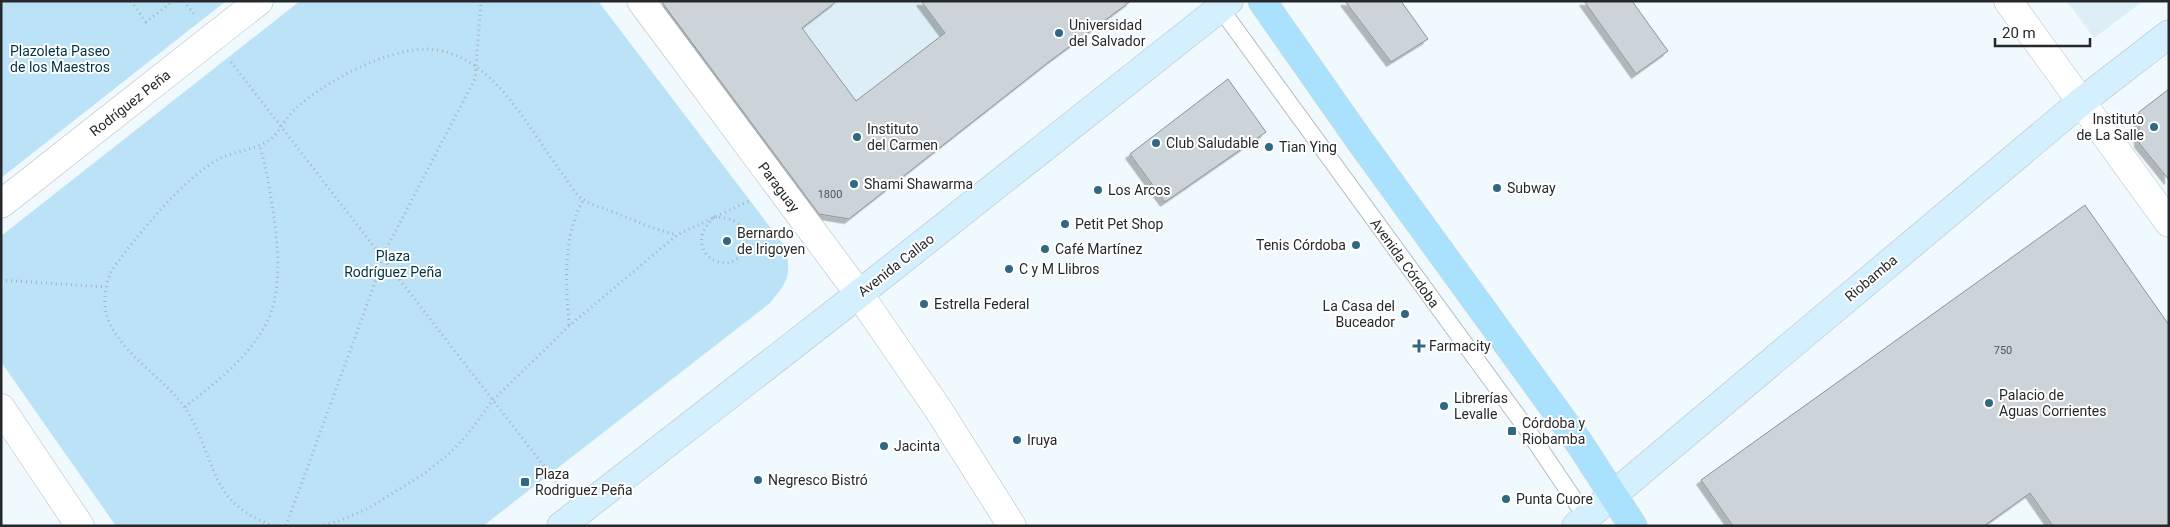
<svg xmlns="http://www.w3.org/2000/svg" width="2170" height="527" viewBox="0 0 2170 527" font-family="Roboto,sans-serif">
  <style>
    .built { fill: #deeef6 }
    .green { fill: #bce2f7 }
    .building { fill: #ccd4d9; stroke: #8e9599; filter: url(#shadow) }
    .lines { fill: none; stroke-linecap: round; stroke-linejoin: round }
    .lane-casing { stroke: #b5bdc1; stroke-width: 18 }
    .street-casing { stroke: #b5bdc1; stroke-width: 29 }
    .secondary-casing { stroke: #b5bdc1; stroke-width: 29 }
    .primary-casing { stroke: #d4d4d5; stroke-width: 29 }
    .path { stroke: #aab1b4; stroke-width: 3; stroke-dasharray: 1 4; stroke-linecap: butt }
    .lane { stroke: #fff; stroke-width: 16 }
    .street { stroke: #fff; stroke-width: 28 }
    .secondary { stroke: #d4f0fe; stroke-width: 28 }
    .primary { stroke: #aae2fd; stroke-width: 28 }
    .poi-dot { fill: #306882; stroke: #fff; stroke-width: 2 }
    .labels { text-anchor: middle; stroke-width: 4; stroke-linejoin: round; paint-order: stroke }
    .number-label { font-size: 11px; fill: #505456 }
    .poi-label { font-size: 14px; fill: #26292b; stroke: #fff; text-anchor: start }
    .park-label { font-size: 14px; fill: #003246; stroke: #fff }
    .street-label { font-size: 14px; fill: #26292b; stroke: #fff }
  </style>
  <defs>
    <filter id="shadow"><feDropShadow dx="-4.5" dy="4.5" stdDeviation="0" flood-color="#0004"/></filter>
  </defs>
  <rect width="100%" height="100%" fill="#f0f9fd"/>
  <path class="built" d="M656,1h350l44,60 -201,158 -30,-5z
    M2067,1h76l-49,37z"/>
  <path class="green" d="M1,1h225l-225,177z
    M300,1h298l188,247c5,29 2,33 -16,55l-287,223h-367l-115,-164v-126z"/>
  <path class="building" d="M661,1h176l-35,27 54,73 89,-68 -24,-32h210l-81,60 -201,158 -30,-5z
    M1345,1h56l27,38 -37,23z
    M1584,1h48l36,50 -32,23z
    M1228,79l38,53 -101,70 -35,-48z
    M2169,89v91l-30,-37v-31z
    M2085,205l84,120v201h-116l-23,-33 -46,33h-251l-32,-46z"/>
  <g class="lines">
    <g class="lane-casing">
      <path id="lane" d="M1215,1l309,424 66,98"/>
    </g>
    <g class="street-casing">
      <path id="street" d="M641,1l218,293 79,115 74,117
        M2008,1l161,222
        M1,204l258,-203
        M1,408l79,118"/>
    </g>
    <g class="secondary-casing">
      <path id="secondary" d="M561,526l298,-232 370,-293
        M1576,526l505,-424 88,-68"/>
    </g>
    <g class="primary-casing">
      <path id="primary" d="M1262,1l98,140 220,303 53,82"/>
    </g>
    <path class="path" d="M131,1l15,21 27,-21
      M184,1l10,13
      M231,62l330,426
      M714,217c51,0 33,57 2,44 -6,-2 -11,-7 -13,-13 -5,-13 3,-22 11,-31z
      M1,280l105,7
      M569,325c-3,-43 -7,-85 14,-125
      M185,407c30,-24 66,-51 83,-87 21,-42 3,-130 -8,-175
      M274,526c-65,-23 -56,-61 -85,-112 -21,-36 -77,-63 -84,-106 -1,-10 1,-26 6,-36 3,-6 8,-11 12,-17 23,-30 63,-78 96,-96 15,-8 35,-9 49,-18 11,-7 17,-23 27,-32 30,-27 90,-60 132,-60 66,2 103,83 137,127 6,8 12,20 20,24 7,5 17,7 24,10 23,9 45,19 69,25
      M286,526l91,-249 5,-20 93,-178 6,-78
      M319,526l20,-5 28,-12 57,-35 26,-21 17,-18 26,-35 76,-74 108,-91 74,-35"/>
    <use href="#lane" class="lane"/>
    <use href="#street" class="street"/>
    <use href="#secondary" class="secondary"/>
    <use href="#primary" class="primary"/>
  </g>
  <g class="poi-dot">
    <circle cx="1059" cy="33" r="5"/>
    <circle cx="2154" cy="127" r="5"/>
    <circle cx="857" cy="137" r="5"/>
    <circle cx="1156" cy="143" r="5"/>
    <circle cx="1269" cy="147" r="5"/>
    <circle cx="854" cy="184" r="5"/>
    <circle cx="1497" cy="188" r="5"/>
    <circle cx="1098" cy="190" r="5"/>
    <circle cx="1065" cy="224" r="5"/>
    <circle cx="727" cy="241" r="5"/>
    <circle cx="1356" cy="245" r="5"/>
    <circle cx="1045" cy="249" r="5"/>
    <circle cx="1009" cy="269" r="5"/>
    <circle cx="924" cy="304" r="5"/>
    <circle cx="1405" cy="314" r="5"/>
    <path d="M1416.5 338.5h5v5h5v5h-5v5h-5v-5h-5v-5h5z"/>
    <circle cx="1989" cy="403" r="5"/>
    <circle cx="1444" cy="406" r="5"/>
    <rect x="1507" y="426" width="10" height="10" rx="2.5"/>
    <circle cx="1017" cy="440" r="5"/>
    <circle cx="884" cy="446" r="5"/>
    <circle cx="758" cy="480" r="5"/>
    <rect x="520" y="477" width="10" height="10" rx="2.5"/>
    <circle cx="1506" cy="499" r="5"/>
  </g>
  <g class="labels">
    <g class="number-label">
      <text x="830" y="198">1800</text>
      <text x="2003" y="354">750</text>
    </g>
    <g class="poi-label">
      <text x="1069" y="30">Universidad<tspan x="1069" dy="16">del Salvador</tspan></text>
      <text x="2144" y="124" text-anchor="end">Instituto<tspan x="2144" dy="16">de La Salle</tspan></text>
      <text x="867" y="134">Instituto<tspan x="867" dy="16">del Carmen</tspan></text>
      <text x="1166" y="148">Club Saludable</text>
      <text x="1279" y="152">Tian Ying</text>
      <text x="864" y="189">Shami Shawarma</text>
      <text x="1507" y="193">Subway</text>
      <text x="1108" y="195">Los Arcos</text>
      <text x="1075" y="229">Petit Pet Shop</text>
      <text x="737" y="238">Bernardo<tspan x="737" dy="16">de Irigoyen</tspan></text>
      <text x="1346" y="250" text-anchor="end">Tenis Córdoba</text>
      <text x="1055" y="254">Café Martínez</text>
      <text x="1019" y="274">C y M Llibros</text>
      <text x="934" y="309">Estrella Federal</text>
      <text x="1395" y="311" text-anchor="end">La Casa del<tspan x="1395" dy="16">Buceador</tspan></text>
      <text x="1429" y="351">Farmacity</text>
      <text x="1999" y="400">Palacio de<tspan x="1999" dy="16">Aguas Corrientes</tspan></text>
      <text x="1454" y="403">Librerías<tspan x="1454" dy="16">Levalle</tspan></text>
      <text x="1522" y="428">Córdoba y<tspan x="1522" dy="16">Riobamba</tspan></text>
      <text x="1027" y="445">Iruya</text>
      <text x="894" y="451">Jacinta</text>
      <text x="535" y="479">Plaza<tspan x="535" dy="16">Rodriguez Peña</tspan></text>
      <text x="768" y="485">Negresco Bistró</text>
      <text x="1516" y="504">Punta Cuore</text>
    </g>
    <g class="park-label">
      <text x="60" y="56">Plazoleta Paseo<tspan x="60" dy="16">de los Maestros</tspan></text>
      <text x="393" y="261">Plaza<tspan x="393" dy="16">Rodríguez Peña</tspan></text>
    </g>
    <g class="street-label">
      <text transform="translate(130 103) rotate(-38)" y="5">Rodríguez Peña</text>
      <text transform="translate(779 187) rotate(53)" y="5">Paraguay</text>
      <text transform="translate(1405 263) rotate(54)" y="5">Avenida Córdoba</text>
      <text transform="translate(896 265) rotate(-38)" y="5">Avenida Callao</text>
      <text transform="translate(1871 278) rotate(-40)" y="5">Riobamba</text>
    </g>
  </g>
  <rect width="2170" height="527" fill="none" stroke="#26292b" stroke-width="5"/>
  <path d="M1995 38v8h95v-8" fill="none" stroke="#26292b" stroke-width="2.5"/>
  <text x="2002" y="38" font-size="15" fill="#26292b" stroke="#ffffff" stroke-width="4" paint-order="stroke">20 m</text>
</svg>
